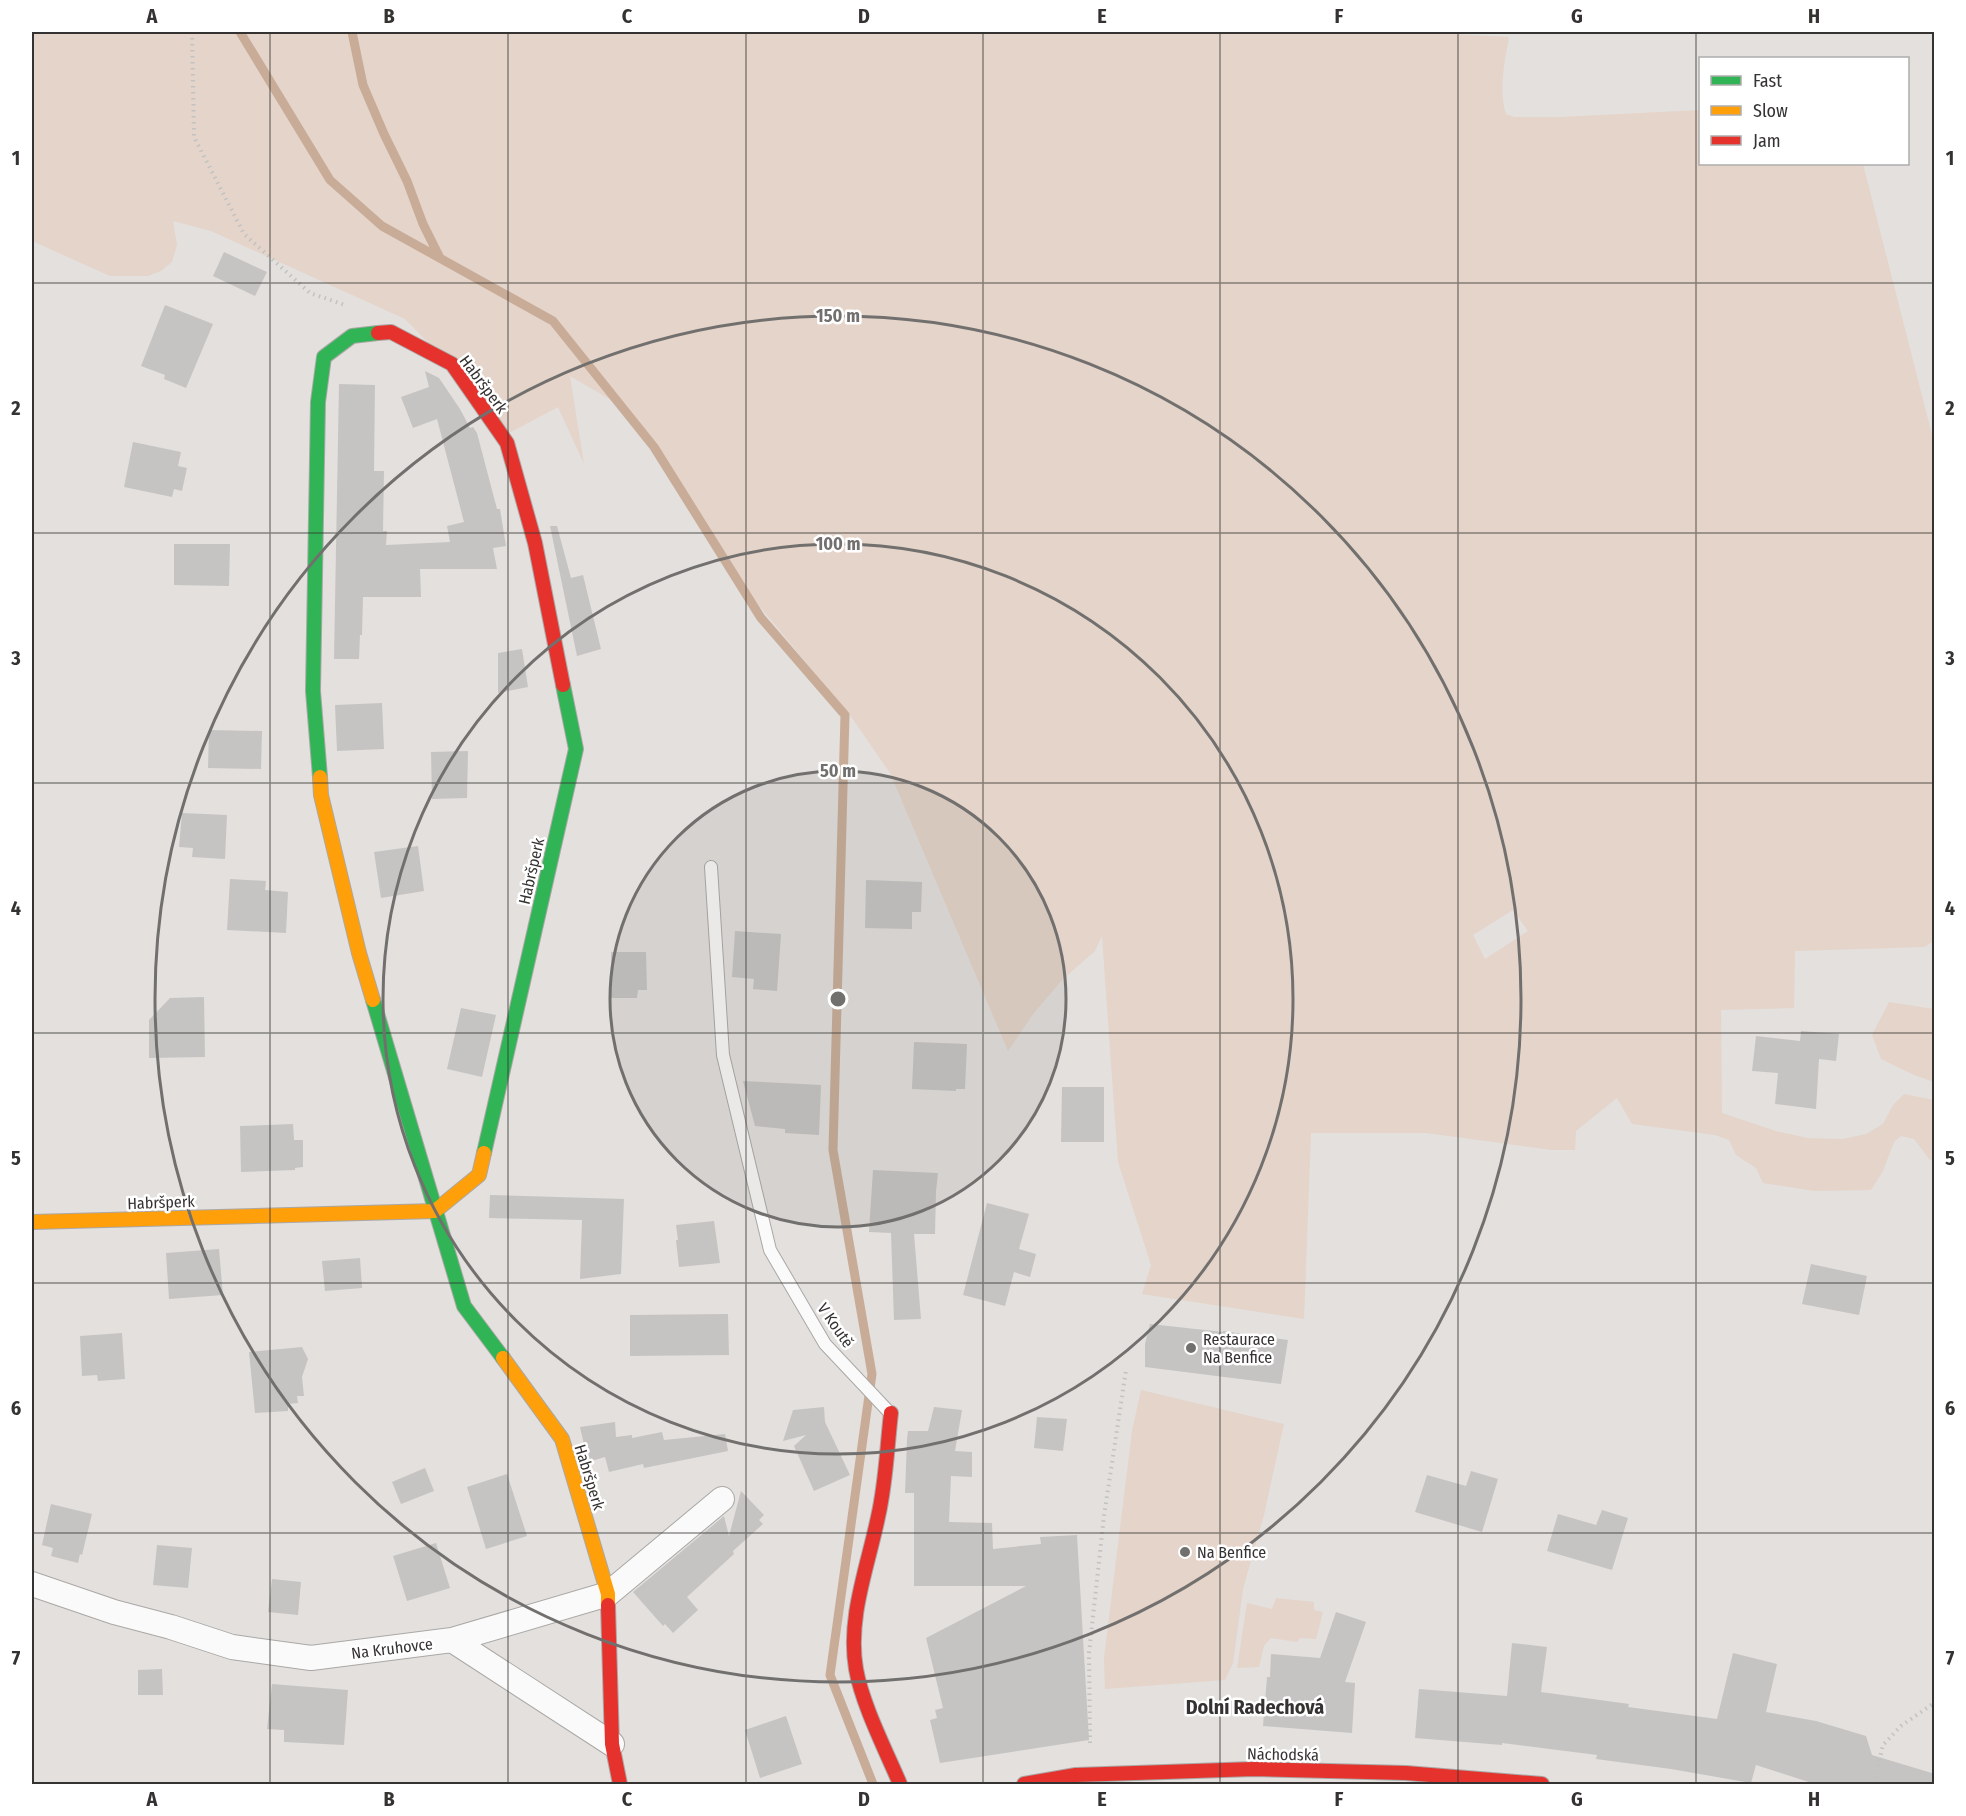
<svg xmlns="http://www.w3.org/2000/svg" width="1966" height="1816" viewBox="0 0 1966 1816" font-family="'Fira Sans Condensed',sans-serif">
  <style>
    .green { fill: #e5d4c9; fill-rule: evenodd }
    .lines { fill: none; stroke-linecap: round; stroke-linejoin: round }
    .stream { stroke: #c8ac98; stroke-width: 9 }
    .building { fill: #c6c4c3 }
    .lane-casing { stroke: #aaa8a6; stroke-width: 14 }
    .street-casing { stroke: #aaa8a6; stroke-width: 26 }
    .fast-casing { stroke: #aaa8a6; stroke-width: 16 }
    .slow-casing { stroke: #aaa8a6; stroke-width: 16 }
    .jam-casing { stroke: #aaa8a6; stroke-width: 16 }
    .path { stroke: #c2c2c1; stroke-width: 4; stroke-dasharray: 1.5 4.5; stroke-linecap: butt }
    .lane { stroke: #fbfafa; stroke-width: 12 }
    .street { stroke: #fbfafa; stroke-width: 24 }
    .fast { stroke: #30b455; stroke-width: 14 }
    .slow { stroke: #ff9f0a; stroke-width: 14 }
    .jam { stroke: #e5322d; stroke-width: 14 }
    .grid { fill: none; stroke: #353332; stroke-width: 1.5; stroke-opacity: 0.55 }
    .ring { fill: none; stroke: #72706e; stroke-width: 3 }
    .poi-dot { fill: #72706e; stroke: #fff; stroke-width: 2 }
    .labels { text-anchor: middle; stroke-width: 5; stroke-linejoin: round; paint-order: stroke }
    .street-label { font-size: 16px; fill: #353332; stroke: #fff }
    .poi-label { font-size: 16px; fill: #353332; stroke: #fff; text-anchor: start }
    .quarter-label { font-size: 20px; font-weight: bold; fill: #353332; stroke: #fff }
    .centre { fill: #72706e; stroke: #fff; stroke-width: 3 }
    .ring-label { font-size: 18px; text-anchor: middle; font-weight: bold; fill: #72706e; stroke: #fff; stroke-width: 5; stroke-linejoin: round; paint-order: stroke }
    .neatline { fill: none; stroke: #353332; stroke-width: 2 }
    .grid-label { font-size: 20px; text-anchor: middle; font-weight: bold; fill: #353332 }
  </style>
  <rect width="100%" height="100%" fill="#e3e0de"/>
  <path class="green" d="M32,32h1378l99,5c-4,24 -11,53 -3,77l8,3h46l140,-7v54h163l69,271 2,2v504l-10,6 -129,4 -1,57 -73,2 1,103 54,18 32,7 35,1 23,-5 17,-10 10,-19 11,-11 30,6v60h-4l-16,-21 -13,-3 -7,6 -11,29 -12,19 -57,1 -51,-8 -7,-15 -20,-13 -7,-15 -14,-5 -83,-11 -15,-26 -41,33 -1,19h-23l-126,-17h-115l-7,186 -162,-25 9,-29 -33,-103 -16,-226 -7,15 -32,28 -29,34 -26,38 -118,-278 -38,-55 -105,-127 -108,-167 -16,-17 -53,-31 14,88 -26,-57 -49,26 -56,-65 -48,-49 -194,-88 -38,-10 4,24 -5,17 -11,9 -13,5h-38l-78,-35zM1513,910l15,21 -43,28 -12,-24z
    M1889,1002l45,7v73l-20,-7 -33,-16 -9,-24z
    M1141,1390l143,34 -20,91 -21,74 -10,74 -8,17 -120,9 -1,-31 28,-227z
    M1276,1598l38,4v8l9,2 -7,27 -16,-1 -3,4 -26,-4 -7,8 -5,21 -22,1 10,-65 25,6z"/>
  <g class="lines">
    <path class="stream" d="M240,32l90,148 52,46 171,95 101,126 107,171 84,97 -12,435 39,224 -42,301 43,109
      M352,32l11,53 21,49 23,47 16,43 17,34"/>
  </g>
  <path class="building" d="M224,252l43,20 -12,24 -42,-20z
    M165,305l48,19 -27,64 -22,-9 1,-4 -24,-9z
    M425,371l14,7 21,31 10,19 3,-1 4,6 20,76h3l6,37 -13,2 4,21h-77l1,28h-58l-1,38h-2l-1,24h-25l5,-275 36,1 -1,86h10l-1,60h4l-1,14 64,-3 -3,-16 17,-4 -27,-103 -24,9 -12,-31 28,-10z
    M133,442l48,10 -3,14 9,2 -5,23 -8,-2 -2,8 -48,-10z
    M550,526h7l14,52 12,-3 18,74 -24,7z
    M174,544h56l-1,42 -55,-1z
    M522,649l6,38 -30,6v-40z
    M382,703l2,46 -47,2 -2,-46z
    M209,730l53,1 -1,38 -53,-1z
    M468,751l-1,47 -35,1 -1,-47z
    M182,813l45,2 -2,44 -33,-2 1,-9 -14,-1z
    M418,846l6,45 -43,7 -7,-46z
    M230,879l36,2 -1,9 23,2 -2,41 -59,-3z
    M866,880l56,2 -1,30h-9v17l-47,-1z
    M735,931l46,3 -4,57 -24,-2 1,-10 -22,-2z
    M611,952h35l1,38h-9l-1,8h-26z
    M204,997l1,60 -56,1v-38l21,-22z
    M461,1008l35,7 -14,62 -35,-8z
    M1801,1031l38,3 -3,27 -17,-2 -3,50 -41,-5 3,-31 -26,-2 4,-35 44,5z
    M914,1042l53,2 -2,45h-9v2l-44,-2z
    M743,1081l78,4 -2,50 -34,-2v-4l-30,-3z
    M1062,1087h42v55h-43z
    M293,1124l1,16h9v27l-8,1v2l-54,2 -1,-46z
    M873,1170l65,3 -2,18 -1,43h-21l7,85 -27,1 -3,-87 -22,-1z
    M490,1195l134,4 -3,75 -41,5 2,-59 -93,-2z
    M987,1203l42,11 -10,35 17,5 -6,23 -16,-5 -9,34 -42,-11z
    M714,1221l6,42 -41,4 -3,-27h2l-2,-15z
    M219,1249l4,46 -54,4 -3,-46z
    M360,1258l2,30 -37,3 -3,-30z
    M1811,1264l56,12 -8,39 -57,-11z
    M728,1314l1,41 -99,1v-41z
    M1150,1324l73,8v-1l65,9 -7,44 -136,-17v-23z
    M122,1333l3,46 -27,2 -1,-6 -15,1 -2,-40z
    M302,1347l6,12 -6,18 2,19h-7l1,7 -10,1v7l-33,2 -6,-61z
    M824,1407l1,15 25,53 -36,16 -20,-45 12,-11 -23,6 10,-31z
    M934,1407l28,3 -7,41 17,1v25l-21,-1 -2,46 43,1 1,26 48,-5 -1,-7 37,-2 12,205 -149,23 -10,-43 7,-2 -2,-8 8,-2 -17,-70 100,-52h-112v-93h-9l2,-54 1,-8h20z
    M1037,1417l30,2 -4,32 -29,-3z
    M615,1422l1,15 16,-2v3l30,-6 2,8 61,-6 3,17 -84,17 -1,-4 -34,8 -4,-15 -17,5 -8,-35z
    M425,1468l9,23 -33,13 -9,-22z
    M1471,1471l27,8 -16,53 -67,-20 12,-37 39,11z
    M507,1474l20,62 -41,13 -19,-62z
    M741,1491l23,24 -5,5 4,4 -30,27 1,3 -47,43 11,13 -25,23 -8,-9 -2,2 -30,-34 91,-76 5,20z
    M51,1504l41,10 -10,41 -2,-1 -2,9 -27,-7 2,-8 -11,-3z
    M1602,1510l26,8 -16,52 -65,-19 11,-37 38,11z
    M436,1543l14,45 -43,13 -14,-45z
    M157,1545l35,3 -4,40 -35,-3z
    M272,1579l29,3 -3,33 -30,-3z
    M1336,1612l30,10 -21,60 10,1 -3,50 -89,-7 4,-49h3l1,-23 49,4z
    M1512,1643l35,4 -6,45 88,12 -1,3 89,12 16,-66 44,11 -11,48 50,9 50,15 6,19 63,19v11h-117l-62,-20 -5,18 -80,-14 -75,-10 1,-4 -95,-12v2l-87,-7 4,-49 88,7z
    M162,1669l1,26h-25v-25z
    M272,1684l76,6 -4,55 -60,-3v-12l-17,-1z
    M786,1716l16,48 -42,14 -15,-48z"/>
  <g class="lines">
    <g class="lane-casing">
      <path id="lane" d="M711,867l12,188 47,195 55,94 65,69"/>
    </g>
    <g class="street-casing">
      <path id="street" d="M32,1584l82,28 57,15 61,20 79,11 141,-18 156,-46 114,-95
        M452,1640l160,104"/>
    </g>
    <g class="fast-casing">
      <path id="fast" d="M320,777l-7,-86 5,-289 6,-45 28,-21 26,-3
        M373,1000l91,306 39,52
        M484,1153l92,-404 -13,-64"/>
    </g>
    <g class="slow-casing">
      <path id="slow" d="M320,777l1,18 38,158 14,47
        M32,1222l403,-11 44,-36 5,-22
        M503,1358l59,81 46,155v11"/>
    </g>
    <g class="jam-casing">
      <path id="jam" d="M378,333l13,-1 61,32 55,79 28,100 28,142
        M891,1413c-4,34 -5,70 -13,104 -10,49 -31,101 -22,152 6,35 30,82 44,115
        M608,1605l4,139 8,40
        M1024,1784l52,-9 178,-6 152,4 136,11"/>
    </g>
    <path class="path" d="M192,32l2,105 50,97 66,59 35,12
      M1090,1743l-1,-90 15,-137 22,-146
      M1874,1784l9,-39 18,-19 33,-23"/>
    <use href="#lane" class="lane"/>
    <use href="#street" class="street"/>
    <use href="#fast" class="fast"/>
    <use href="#slow" class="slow"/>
    <use href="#jam" class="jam"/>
  </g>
  <path class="grid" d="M270,32v1752M508,32v1752M746,32v1752M983,32v1752M1220,32v1752M1458,32v1752M1696,32v1752M32,283h1902M32,533h1902M32,783h1902M32,1033h1902M32,1283h1902M32,1533h1902"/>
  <circle cx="838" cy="999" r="228" fill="#72706e" fill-opacity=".12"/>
  <g class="ring">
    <circle cx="838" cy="999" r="228"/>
    <circle cx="838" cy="999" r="455"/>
    <circle cx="838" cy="999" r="683"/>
  </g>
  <g class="poi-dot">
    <circle cx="1191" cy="1348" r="6"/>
    <circle cx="1185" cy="1552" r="6"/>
  </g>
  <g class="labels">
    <g class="street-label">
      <text transform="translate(484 384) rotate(53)" y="6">Habršperk</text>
      <text transform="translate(531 871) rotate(-77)" y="6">Habršperk</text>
      <text transform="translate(161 1202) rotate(-2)" y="6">Habršperk</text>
      <text transform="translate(836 1325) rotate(55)" y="6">V Koutě</text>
      <text transform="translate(590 1477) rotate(73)" y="6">Habršperk</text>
      <text transform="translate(392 1648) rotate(-7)" y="6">Na Kruhovce</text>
      <text transform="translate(1283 1754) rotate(1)" y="6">Náchodská</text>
    </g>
    <g class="poi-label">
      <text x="1203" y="1345">Restaurace<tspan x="1203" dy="18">Na Benfice</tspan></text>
      <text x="1197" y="1558">Na Benfice</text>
    </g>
    <g class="quarter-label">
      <text x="1255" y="1714">Dolní Radechová</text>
    </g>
  </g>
  <circle cx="838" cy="999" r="9" class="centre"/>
  <g class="ring-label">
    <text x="838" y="322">150 m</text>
    <text x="838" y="550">100 m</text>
    <text x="838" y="777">50 m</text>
  </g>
  <rect width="1966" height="1816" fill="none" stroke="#ffffff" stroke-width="66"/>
  <rect x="1699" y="57" width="210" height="108" fill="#ffffff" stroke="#aeadad" stroke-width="1.5"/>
  <rect x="1711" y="76" width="30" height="9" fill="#30b455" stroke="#aeadad" stroke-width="1.5"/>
  <text x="1753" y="87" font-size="18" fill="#353332">Fast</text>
  <rect x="1711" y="106" width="30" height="9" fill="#ff9f0a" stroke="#aeadad" stroke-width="1.5"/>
  <text x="1753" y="117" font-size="18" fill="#353332">Slow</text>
  <rect x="1711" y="136" width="30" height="9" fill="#e5322d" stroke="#aeadad" stroke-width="1.5"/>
  <text x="1753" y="147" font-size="18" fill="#353332">Jam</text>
  <rect x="33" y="33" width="1900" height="1750" class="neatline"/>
  <g class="grid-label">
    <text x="152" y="23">A</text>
    <text x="389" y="23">B</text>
    <text x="627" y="23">C</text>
    <text x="864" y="23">D</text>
    <text x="1102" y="23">E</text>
    <text x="1339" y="23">F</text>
    <text x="1577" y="23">G</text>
    <text x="1814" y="23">H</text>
    <text x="16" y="165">1</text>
    <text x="1950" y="165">1</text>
    <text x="16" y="415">2</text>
    <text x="1950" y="415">2</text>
    <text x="16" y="665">3</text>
    <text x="1950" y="665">3</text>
    <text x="16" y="915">4</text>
    <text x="1950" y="915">4</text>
    <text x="16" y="1165">5</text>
    <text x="1950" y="1165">5</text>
    <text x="16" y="1415">6</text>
    <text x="1950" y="1415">6</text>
    <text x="16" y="1665">7</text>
    <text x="1950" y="1665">7</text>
    <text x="152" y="1806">A</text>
    <text x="389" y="1806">B</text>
    <text x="627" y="1806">C</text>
    <text x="864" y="1806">D</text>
    <text x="1102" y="1806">E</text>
    <text x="1339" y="1806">F</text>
    <text x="1577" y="1806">G</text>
    <text x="1814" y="1806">H</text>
  </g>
</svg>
